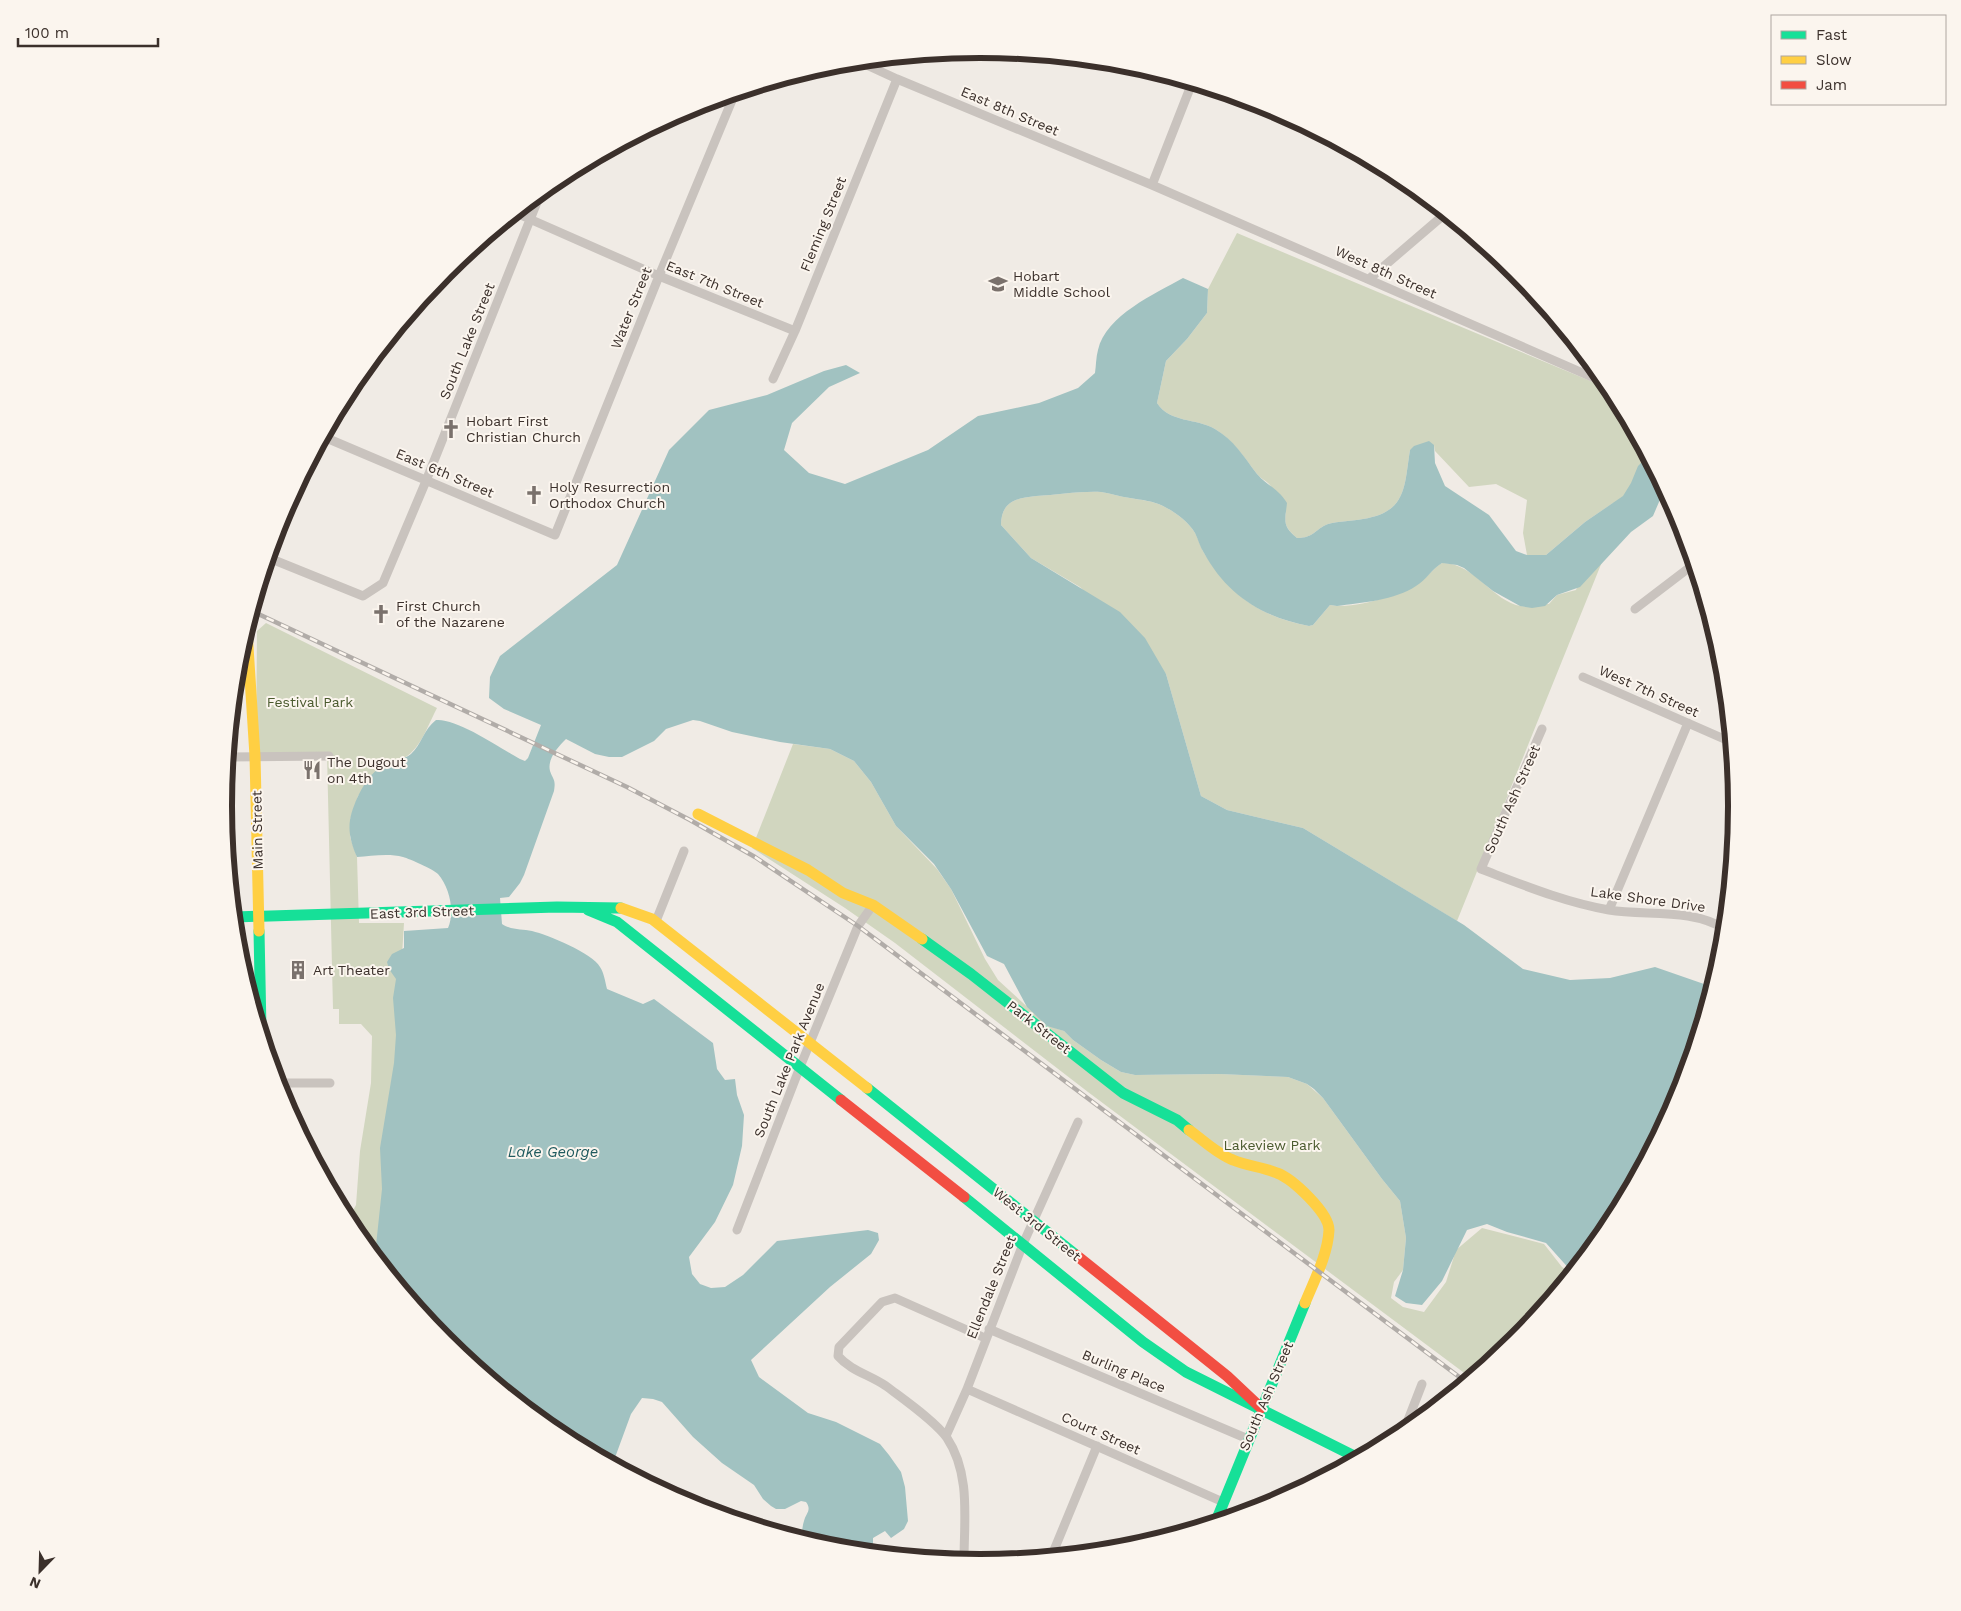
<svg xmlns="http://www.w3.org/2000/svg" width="1961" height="1611" viewBox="0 0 1961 1611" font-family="'Work Sans',sans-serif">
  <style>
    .green { fill: #d1d6bf }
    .water { fill: #a1c2c1 }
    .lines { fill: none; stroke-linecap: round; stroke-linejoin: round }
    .street { stroke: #c9c3be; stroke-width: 9 }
    .fast { stroke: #16e098; stroke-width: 11 }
    .slow { stroke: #ffcf43; stroke-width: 11 }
    .jam { stroke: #f24e42; stroke-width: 11 }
    .rail-casing { stroke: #b1aca8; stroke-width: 4.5 }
    .rail { stroke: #fbf5ee; stroke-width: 2.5; stroke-dasharray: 8; stroke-linecap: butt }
    .labels { text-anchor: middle; stroke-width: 4; stroke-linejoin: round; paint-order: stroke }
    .street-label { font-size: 14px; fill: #3b302b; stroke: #fbf5ee }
    .poi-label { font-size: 14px; fill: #3b302b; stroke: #fbf5ee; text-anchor: start }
    .park-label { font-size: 14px; fill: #4a5a2e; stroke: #fbf5ee }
    .water-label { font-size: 15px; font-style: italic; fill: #1f5a5e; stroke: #fbf5ee }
    .rim { fill: none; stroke: #3b302b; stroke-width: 6 }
  </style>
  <rect width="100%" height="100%" fill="#f0ebe5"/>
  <path class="green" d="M1237,233l375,157 34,63 -189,468 -154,-93 -76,-18 -26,-14 -35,-122 -86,-87 -49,-29 -30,-33c0,-23 15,-27 35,-29 21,-1 44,-5 65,-4 9,1 19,5 29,6 11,2 23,3 33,8 12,6 25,15 32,27 4,7 6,16 11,23 26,40 55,61 103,70l4,-1 17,-20c25,5 75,-11 95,-27 6,-5 10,-11 17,-15 32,-1 51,39 79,43 8,1 19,-2 28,-2l8,-9 19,-5 37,-87 -28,19 -39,33h-19l-4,-22 4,-33 -31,-16 -27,3 -34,-36 -1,-6 -24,5c-6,37 -3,62 -47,69 -11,2 -24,2 -35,5 -13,5 -14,14 -31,14 -8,-7 -14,-13 -11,-25 -5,-9 -10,-22 -18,-30 -3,-3 -8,-5 -11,-9 -13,-17 -24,-34 -42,-45 -19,-11 -45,-6 -58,-26l9,-42 21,-22 20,-26 1,-24z
    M266,623l171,85c-14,27 -19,52 -53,57l-26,31 -8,24v17l7,20 2,66h45l-21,341 -35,-44 8,-15 4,-54 11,-68 1,-47 -11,-12h-22v-15h-6l-6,-255h-71l1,-123z
    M793,744l37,5 24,12 17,21 25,44 41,43 14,20 34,70 13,21 49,45 17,6 9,9 28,20 20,12 14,3 84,-1 69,3 19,7 16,14 59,81 18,22 6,37 -3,32 -9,12 -3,16 12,9 21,5 22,-30 10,-32 26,-22 62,16 18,23 9,6 -56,68 -44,37 -383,-286 -193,-149 -50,-35 -93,-60z"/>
  <path class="water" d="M1183,278l25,11 -1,24 -20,26 -21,22 -9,42c13,20 39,15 58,26 19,11 29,28 42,45 10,12 20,13 30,29 -2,18 -5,23 10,35 17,0 18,-9 31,-14 11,-3 24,-3 35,-5 44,-7 41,-32 47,-69l4,-4 15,-5 5,4 1,18 10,23 44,29 27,36 11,4h19l39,-33 38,-26 8,-13 7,-17 5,-5 8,2 14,25 -12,28 -22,16 -51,55 -23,8 -12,11 -13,2 -12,-2 -27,-15 -29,-23 -7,-3 -15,-2c-10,6 -16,17 -26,23 -20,14 -56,17 -79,20l-7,-1 -17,20 -4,1c-47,-9 -82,-31 -105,-73 -4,-6 -6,-14 -9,-20 -7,-12 -20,-21 -32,-27 -10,-5 -21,-6 -33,-8 -10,-1 -20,-5 -29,-6 -21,-1 -44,3 -65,4 -20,2 -35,6 -35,29l30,33 89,54 25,26 21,36 35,122 26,14 76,18 161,97 59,44 47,11 40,-2 45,-11 49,17 8,4 -32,107 -70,131 -38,46 -26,-29 -39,-11 -20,-8 -20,6 -25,51 -20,24 -16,-2 -11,-7 8,-26 3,-32 -6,-37 -18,-22 -59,-81 -9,-9 -7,-5 -19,-7 -69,-3 -84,1 -14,-3 -20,-12 -28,-20 -9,-9 -17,-5 -20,-19 -23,-43 -17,-8 -36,-67 -17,-25 -38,-38 -25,-44 -17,-21 -24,-12 -50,-7 -48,-10 -32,-11 -7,-1 -27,9 -12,12 -32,16h-13l-14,-3 -29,-15c-8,8 -19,20 -16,32 3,9 6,8 4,20l-30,84 -4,8 -11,14 -9,1 2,26c9,6 20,5 30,7 16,4 60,22 68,36 4,6 5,14 7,22l36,15 11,-5 59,44 4,26 8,11 10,-1 2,16 7,20 -2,31 -9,39 -18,37 -26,35 3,17 8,10 11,4 14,-1 18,-12 34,-34 91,-11 10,3 1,7 -8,14 -41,33 -79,73 8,17 49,36 28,9 44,22 9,11 12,17 4,15 3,34 -4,8 -13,9 -6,-7 -12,7v14l-40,-4 -31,-10c0,-5 0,-11 2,-17 2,-8 8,-11 2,-19l-5,-1 -16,8h-9l-5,-3 -8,-7 -9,-14 -32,-22 -29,-26 -31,-35 -9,-3 -11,-1 -11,16 -18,49 -53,-28 -115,-95 -70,-85 7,-66 -2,-41 14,-85 2,-28 -3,-37 3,-19 -7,-10 -2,-7 5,-8 12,-6v-17l44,-3c7,-16 2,-40 -10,-54 -5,-5 -28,-15 -35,-17 -14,-4 -32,-1 -46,0 -5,-11 -9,-24 -7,-37 3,-17 17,-47 33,-54 10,-5 19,-5 28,-12 10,-9 13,-25 25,-34 21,-2 64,28 84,39l5,2 3,-3 13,-33 -37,-16 -15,-11 1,-21 10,-21 117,-91 52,-115 40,-40 58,-15 57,-24 22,-6 14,8 -31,14 -37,36 -8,27 25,23 36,11 83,-34 50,-34 61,-13 39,-15 17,-15c1,-7 1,-16 3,-23 8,-35 57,-56 85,-72z"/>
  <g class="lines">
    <path class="street" d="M858,61l39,18 255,106 456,199
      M1152,185l40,-102
      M516,213l143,63 136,55
      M1369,279l77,-66
      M773,379l22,-48 102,-252
      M324,437l231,98 104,-259 76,-183
      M269,558l94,38 20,-13 43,-102 115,-289
      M1635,609l59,-45
      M1583,677l148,65
      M1542,729l-61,140c42,16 83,33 128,41 38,6 82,-2 116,19
      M229,757l100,-1
      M1609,910l79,-187
      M656,921l28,-70
      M278,1083h52
      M737,1230l63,-163 58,-141 15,-21
      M989,1329l259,110
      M967,1389l256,113
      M1403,1433l19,-49
      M946,1436l21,-47 56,-145 55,-122
      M1052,1555l45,-109
      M964,1561c0,-41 7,-87 -17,-123 -12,-17 -44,-39 -61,-52 -16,-11 -35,-15 -48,-30l1,-9 43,-45 13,-4 90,40"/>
    <path class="fast" d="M588,910l29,12 224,178
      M235,917l322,-10 64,1
      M259,931l2,98
      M922,939l49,35 152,119 54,27 12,10
      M867,1088l209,167
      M964,1197l179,145 43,30 172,86
      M1216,1521l89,-218"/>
    <path class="slow" d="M247,631l8,125 4,175
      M698,814l110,56 35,23 30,12 49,34
      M621,908l31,11 215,169
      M1189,1130c14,10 28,24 44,30 14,6 30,7 44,13 16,6 52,40 52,57 -1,24 -15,51 -24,73"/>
    <path class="jam" d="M841,1100l123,97
      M1076,1255l151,121 34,32"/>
    <g class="rail-casing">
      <path id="rail" d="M252,611l375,176 63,33 65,37 103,69 608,456"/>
    </g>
    <use href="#rail" class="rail"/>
  </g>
  <defs>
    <g id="school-bare" transform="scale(1.5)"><path d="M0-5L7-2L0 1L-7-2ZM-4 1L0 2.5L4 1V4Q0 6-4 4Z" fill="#7a716c" stroke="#fbf5ee" stroke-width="2.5" paint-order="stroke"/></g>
    <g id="church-bare" transform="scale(1.5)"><path d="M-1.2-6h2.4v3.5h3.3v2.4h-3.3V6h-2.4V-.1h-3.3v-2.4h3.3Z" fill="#7a716c" stroke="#fbf5ee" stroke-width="2.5" paint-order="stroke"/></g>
    <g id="restaurant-bare" transform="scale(1.5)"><path d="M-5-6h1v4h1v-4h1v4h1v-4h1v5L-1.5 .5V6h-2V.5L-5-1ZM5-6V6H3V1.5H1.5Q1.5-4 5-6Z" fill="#7a716c" stroke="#fbf5ee" stroke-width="2.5" paint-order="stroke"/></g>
    <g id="building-bare" transform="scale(1.5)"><path d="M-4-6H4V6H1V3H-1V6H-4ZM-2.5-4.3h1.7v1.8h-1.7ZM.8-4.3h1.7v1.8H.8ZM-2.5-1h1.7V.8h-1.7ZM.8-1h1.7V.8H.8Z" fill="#7a716c" stroke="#fbf5ee" stroke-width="2.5" paint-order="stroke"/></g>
  </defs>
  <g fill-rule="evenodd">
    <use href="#school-bare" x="998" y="284"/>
    <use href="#church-bare" x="451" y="429"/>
    <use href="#church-bare" x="534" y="495"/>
    <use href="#church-bare" x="381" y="614"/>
    <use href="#restaurant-bare" x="312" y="770"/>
    <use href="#building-bare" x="298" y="970"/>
  </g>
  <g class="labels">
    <g class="street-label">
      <text transform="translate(1010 111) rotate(23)" y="5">East 8th Street</text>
      <text transform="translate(823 224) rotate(-68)" y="5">Fleming Street</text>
      <text transform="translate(1386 272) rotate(24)" y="5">West 8th Street</text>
      <text transform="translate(715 284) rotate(22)" y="5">East 7th Street</text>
      <text transform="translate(631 308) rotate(-68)" y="5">Water Street</text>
      <text transform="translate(467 341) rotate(-68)" y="5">South Lake Street</text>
      <text transform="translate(445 473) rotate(23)" y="5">East 6th Street</text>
      <text transform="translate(1649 691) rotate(24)" y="5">West 7th Street</text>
      <text transform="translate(1512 799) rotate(-66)" y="5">South Ash Street</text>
      <text transform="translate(257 830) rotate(-91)" y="5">Main Street</text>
      <text transform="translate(1648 899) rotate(8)" y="5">Lake Shore Drive</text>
      <text transform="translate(422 912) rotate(-2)" y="5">East 3rd Street</text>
      <text transform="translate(1039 1027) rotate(38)" y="5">Park Street</text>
      <text transform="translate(789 1060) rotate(-68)" y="5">South Lake Park Avenue</text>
      <text transform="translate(1037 1224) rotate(39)" y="5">West 3rd Street</text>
      <text transform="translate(991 1287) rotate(-68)" y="5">Ellendale Street</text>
      <text transform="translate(1124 1371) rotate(23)" y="5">Burling Place</text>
      <text transform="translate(1266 1396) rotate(-67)" y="5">South Ash Street</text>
      <text transform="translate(1101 1433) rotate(24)" y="5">Court Street</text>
    </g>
    <g class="poi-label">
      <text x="1013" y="281">Hobart<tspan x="1013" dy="16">Middle School</tspan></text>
      <text x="466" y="426">Hobart First<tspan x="466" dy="16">Christian Church</tspan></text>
      <text x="549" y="492">Holy Resurrection<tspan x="549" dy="16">Orthodox Church</tspan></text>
      <text x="396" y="611">First Church<tspan x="396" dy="16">of the Nazarene</tspan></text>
      <text x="327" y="767">The Dugout<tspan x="327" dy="16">on 4th</tspan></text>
      <text x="313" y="975">Art Theater</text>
    </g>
    <g class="park-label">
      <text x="310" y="707">Festival Park</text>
      <text x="1272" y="1150">Lakeview Park</text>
    </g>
    <g class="water-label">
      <text x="553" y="1157">Lake George</text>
    </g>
  </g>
  <path d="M0 0H1961V1611H0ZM232 806a748 748 0 1 1 1496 0a748 748 0 1 1-1496 0Z" fill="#fbf5ee" fill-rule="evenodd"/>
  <path class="rim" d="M232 806a748 748 0 1 1 1496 0a748 748 0 1 1-1496 0Z"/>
  <rect x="1771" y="15" width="175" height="90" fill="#fbf5ee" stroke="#aea6a0"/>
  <rect x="1781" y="31" width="25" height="8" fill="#16e098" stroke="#aea6a0"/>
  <text x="1816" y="40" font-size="15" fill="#3b302b">Fast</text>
  <rect x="1781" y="56" width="25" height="8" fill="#ffcf43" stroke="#aea6a0"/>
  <text x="1816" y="65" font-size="15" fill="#3b302b">Slow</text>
  <rect x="1781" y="81" width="25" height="8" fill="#f24e42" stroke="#aea6a0"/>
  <text x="1816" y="90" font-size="15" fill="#3b302b">Jam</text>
  <g transform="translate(40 1571) rotate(203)" stroke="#fbf5ee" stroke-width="4" paint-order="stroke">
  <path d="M0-4L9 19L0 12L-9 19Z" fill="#3b302b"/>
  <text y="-8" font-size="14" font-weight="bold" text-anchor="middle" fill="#3b302b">N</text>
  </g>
  <path d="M18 38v8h140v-8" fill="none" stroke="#3b302b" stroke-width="2.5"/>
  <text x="25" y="38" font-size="15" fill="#3b302b" stroke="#fbf5ee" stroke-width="4" paint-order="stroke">100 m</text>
</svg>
